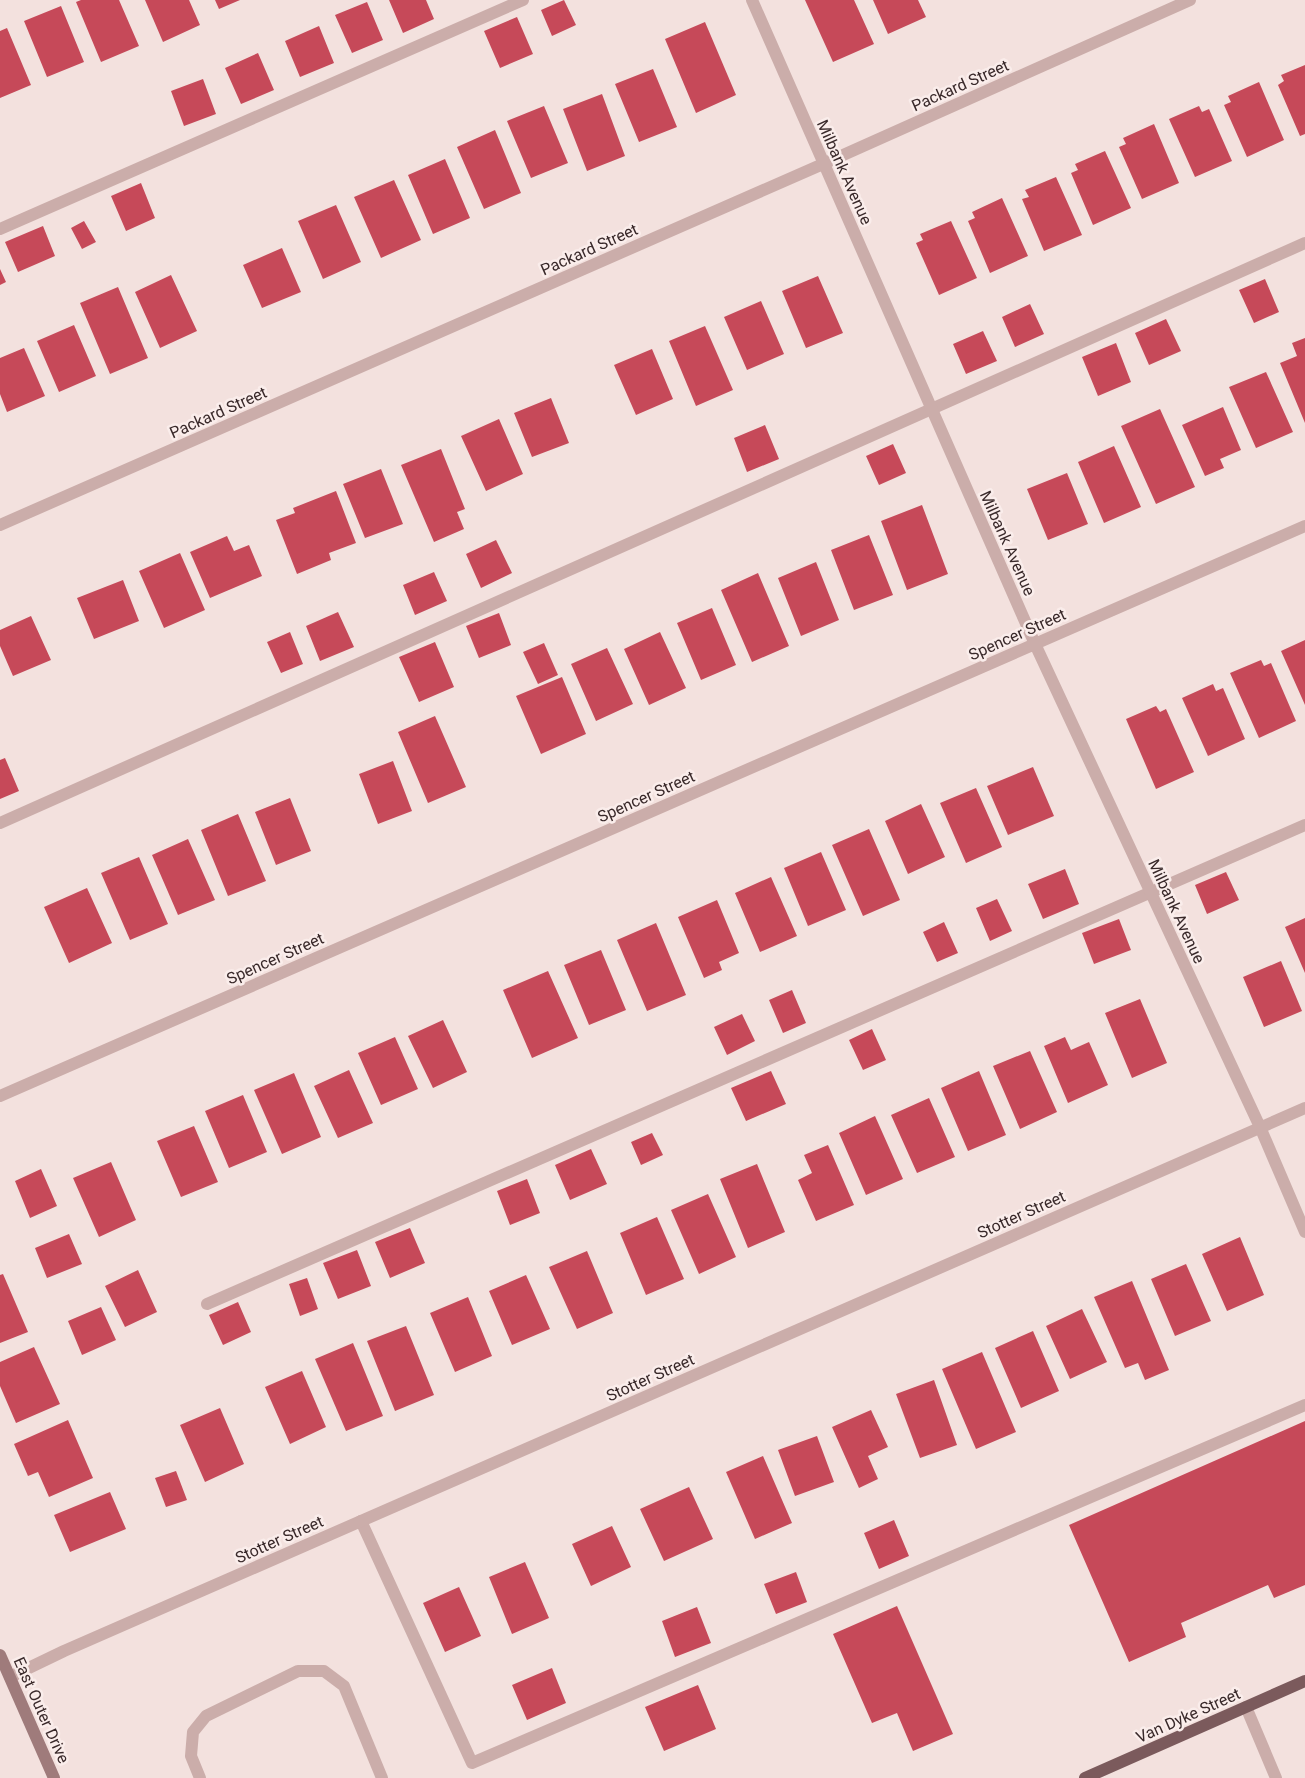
<svg xmlns="http://www.w3.org/2000/svg" width="1305" height="1778" viewBox="0 0 1305 1778" font-family="Roboto,sans-serif">
  <style>
    .building { fill: #c64959 }
    .lines { fill: none; stroke-linecap: round; stroke-linejoin: round }
    .service { stroke: #cbadaa; stroke-width: 12 }
    .minor { stroke: #cbadaa; stroke-width: 12 }
    .secondary { stroke: #9f7b7b; stroke-width: 12 }
    .primary { stroke: #7b5a5c; stroke-width: 12 }
    .labels { text-anchor: middle; stroke-width: 5; stroke-linejoin: round; paint-order: stroke }
    .street-label { font-size: 16px; fill: #39292a; stroke: #faedeb }
  </style>
  <rect width="100%" height="100%" fill="#f3e1de"/>
  <path class="building" d="M81,0h38l20,46 -38,16 -25,-60z
    M145,0h44l11,25 -37,17z
    M215,0h25l-21,9z
    M389,0h37l8,19 -31,14z
    M564,0l12,25 -24,11 -11,-26z
    M805,0h49l20,44 -41,18z
    M873,0h45l8,17 -38,17z
    M367,2l16,38 -31,13 -17,-38z
    M61,6l23,56 -37,15 -23,-56z
    M517,17l16,37 -33,14 -16,-37z
    M705,22l31,73 -40,18 -31,-74z
    M319,26l15,37 -34,14 -15,-36z
    M7,28l24,57 -31,13v-67z
    M258,53l16,37 -33,14 -16,-36z
    M1305,65v69l-5,2 -22,-51 6,-4 -3,-6z
    M653,69l24,58 -38,15 -24,-58z
    M203,79l13,35 -32,12 -13,-35z
    M1259,82l25,58 -37,17 -23,-52 7,-3 -3,-6z
    M602,94l23,62 -38,15 -24,-62z
    M544,106l24,57 -37,15 -24,-57z
    M1199,106l3,6 7,-3 23,52 -37,16 -26,-58z
    M1154,124l25,59 -37,16 -23,-52 7,-3 -3,-6z
    M495,130l26,63 -37,16 -27,-62z
    M1105,151l26,57 -38,17 -22,-52 7,-3 -3,-6z
    M445,159l25,59 -37,16 -25,-59z
    M1056,177l26,58 -38,16 -22,-52 7,-2 -4,-7z
    M394,180l27,60 -40,18 -27,-61z
    M141,183l14,35 -29,13 -15,-35z
    M1002,198l26,58 -38,17 -22,-52 7,-3 -3,-6z
    M336,205l25,57 -38,17 -25,-58z
    M84,221l12,21 -14,7 -11,-21z
    M951,221l26,57 -38,17 -23,-52 7,-3 -3,-6z
    M43,226l12,30 -37,16 -13,-30z
    M282,248l19,44 -39,16 -19,-43z
    M0,269l6,13 -6,3z
    M171,275l26,56 -37,17 -25,-56z
    M818,276l25,57 -37,15 -24,-57z
    M1265,279l14,33 -25,11 -15,-33z
    M118,287l30,71 -38,16 -30,-71z
    M761,301l23,53 -37,16 -23,-53z
    M1030,304l14,30 -29,13 -13,-30z
    M1166,319l15,32 -32,14 -14,-32z
    M74,325l22,51 -37,16 -22,-51z
    M705,326l28,64 -37,16 -27,-65z
    M983,331l14,30 -31,13 -13,-30z
    M1305,338v85l-25,-60 17,-7 -5,-13z
    M1116,343l15,39 -33,14 -16,-39z
    M24,348l21,48 -38,16 -7,-18v-36z
    M652,349l21,50 -37,16 -22,-50z
    M1266,372l27,60 -37,16 -27,-61z
    M551,398l18,45 -37,14 -18,-44z
    M1223,407l18,43 -21,9 4,9 -19,8 -23,-51z
    M1160,409l35,78 -39,17 -35,-78z
    M499,419l24,55 -37,17 -25,-55z
    M765,425l14,34 -32,13 -13,-34z
    M893,444l13,29 -27,12 -13,-29z
    M1114,446l27,61 -37,16 -26,-61z
    M441,449l24,60 -8,3 7,17 -30,13 -33,-77z
    M381,469l22,55 -38,14 -22,-54z
    M1067,473l21,51 -40,16 -21,-51z
    M336,491l20,52 -27,10 2,7 -34,14 -21,-54 19,-7 -2,-5z
    M922,505l26,69 -41,16 -26,-69z
    M869,535l24,60 -39,15 -23,-60z
    M227,536l7,15 15,-6 13,31 -52,22 -20,-46z
    M496,540l16,33 -31,15 -15,-34z
    M180,553l25,57 -41,18 -25,-57z
    M816,562l23,58 -38,16 -23,-58z
    M434,572l13,29 -32,14 -12,-30z
    M758,573l31,73 -37,16 -31,-72z
    M123,580l16,41 -45,18 -17,-41z
    M712,608l24,57 -35,15 -24,-57z
    M338,612l16,35 -34,14 -14,-35z
    M499,613l12,32 -32,13 -13,-32z
    M31,616l20,44 -38,16 -13,-30v-16z
    M290,632l13,32 -22,9 -14,-31z
    M660,632l26,56 -37,17 -25,-56z
    M1305,640v65l-24,-54z
    M435,642l19,45 -35,15 -20,-45z
    M544,643l14,32 -20,9 -15,-32z
    M607,648l26,56 -37,17 -25,-57z
    M1261,660l3,6 7,-3 25,58 -37,17 -29,-65z
    M562,677l24,57 -45,20 -25,-58z
    M1213,684l3,7 7,-3 22,51 -37,17 -26,-58z
    M1156,706l4,6 6,-3 28,63 -38,17 -30,-70z
    M435,716l31,71 -38,16 -30,-71z
    M5,758l14,33 -19,8v-39z
    M393,761l19,50 -34,13 -19,-50z
    M1033,767l21,49 -46,19 -21,-49z
    M976,788l26,59 -36,16 -26,-60z
    M290,798l21,53 -35,14 -21,-53z
    M921,804l24,53 -37,17 -23,-53z
    M238,814l28,67 -38,15 -27,-66z
    M869,829l31,71 -37,16 -31,-71z
    M188,839l27,61 -37,15 -26,-60z
    M821,852l25,58 -38,16 -24,-58z
    M139,857l29,67 -38,16 -29,-67z
    M1065,869l14,35 -36,15 -15,-35z
    M1226,872l13,28 -32,14 -12,-29z
    M771,877l26,59 -37,16 -25,-59z
    M87,888l25,55 -43,20 -25,-56z
    M997,899l15,32 -22,10 -14,-33z
    M717,900l22,53 -20,9 3,8 -18,8 -26,-61z
    M1305,918v55l-20,-46z
    M1119,919l12,31 -37,14 -12,-31z
    M944,922l14,31 -21,9 -14,-30z
    M656,923l30,72 -39,16 -30,-71z
    M601,950l25,60 -37,15 -25,-60z
    M1281,961l21,50 -38,16 -21,-50z
    M548,971l30,67 -46,20 -29,-68z
    M792,990l14,33 -23,10 -14,-33z
    M1140,999l27,64 -35,15 -27,-65z
    M742,1014l13,27 -28,14 -13,-28z
    M443,1020l24,52 -34,16 -25,-52z
    M872,1029l14,31 -23,10 -14,-30z
    M395,1037l23,52 -37,16 -23,-52z
    M1065,1037l6,13 18,-8 19,43 -40,18 -24,-57z
    M1030,1051l27,61 -37,17 -27,-63z
    M349,1070l24,53 -35,15 -24,-52z
    M771,1071l15,33 -40,17 -15,-33z
    M979,1071l27,64 -38,16 -27,-63z
    M294,1073l27,64 -39,17 -28,-64z
    M243,1095l24,57 -38,16 -24,-57z
    M929,1098l26,59 -38,16 -26,-58z
    M875,1116l28,63 -37,16 -27,-62z
    M194,1126l24,56 -37,15 -24,-56z
    M652,1133l11,22 -22,10 -10,-23z
    M828,1145l26,60 -38,16 -18,-41 14,-7 -8,-18z
    M591,1149l16,35 -37,16 -15,-35z
    M111,1162l25,58 -37,17 -26,-59z
    M757,1164l28,68 -37,16 -28,-69z
    M41,1169l16,37 -27,12 -15,-37z
    M527,1179l13,34 -30,12 -13,-34z
    M708,1194l28,63 -37,17 -28,-64z
    M657,1217l27,62 -38,16 -26,-62z
    M410,1228l15,35 -35,15 -15,-36z
    M69,1234l13,30 -35,14 -12,-30z
    M1240,1237l24,58 -37,16 -25,-57z
    M357,1250l14,36 -33,13 -15,-36z
    M587,1251l26,62 -36,16 -28,-62z
    M1186,1264l25,57 -36,15 -24,-57z
    M138,1270l19,42 -32,15 -20,-41z
    M3,1274l25,58 -28,11v-68z
    M526,1275l24,54 -38,16 -23,-54z
    M307,1278l11,31 -18,7 -11,-32z
    M1132,1281l37,89 -24,10 -7,-17 -13,5 -31,-71z
    M468,1297l24,59 -37,16 -25,-59z
    M238,1302l13,30 -28,13 -14,-30z
    M101,1307l15,33 -34,15 -14,-34z
    M1082,1309l25,53 -37,17 -24,-53z
    M406,1326l28,69 -39,16 -28,-70z
    M1033,1331l26,60 -38,17 -26,-60z
    M353,1343l30,73 -37,15 -31,-72z
    M34,1347l26,57 -44,19 -16,-37v-24z
    M982,1352l34,80 -40,17 -34,-80z
    M302,1371l24,56 -36,17 -25,-57z
    M934,1380l23,65 -37,13 -24,-64z
    M220,1408l24,56 -39,18 -25,-57z
    M871,1410l17,37 -20,9 10,23 -19,9 -27,-61z
    M68,1420l25,58 -44,19 -11,-25 -10,4 -14,-32z
    M1305,1421v164l-31,13 -6,-13 -87,38 5,14 -57,25 -60,-137z
    M817,1436l17,46 -39,14 -17,-46z
    M763,1456l29,67 -37,16 -29,-67z
    M176,1471l11,29 -21,7 -11,-29z
    M689,1487l24,52 -49,22 -24,-52z
    M110,1492l16,37 -56,23 -16,-37z
    M894,1520l15,36 -30,13 -15,-36z
    M612,1526l19,41 -40,19 -19,-42z
    M525,1562l24,56 -37,16 -23,-57z
    M796,1572l11,30 -31,12 -12,-30z
    M459,1587l22,49 -36,16 -22,-49z
    M897,1606l56,128 -40,17 -16,-38 -25,10 -39,-89z
    M697,1607l14,36 -36,14 -13,-36z
    M552,1668l14,35 -39,17 -15,-35z
    M698,1685l18,44 -52,22 -19,-44z"/>
  <g class="lines">
    <path class="service" d="M0,229l523,-229
      M0,823l1305,-580
      M207,1304l1098,-479
      M361,1521l111,242 833,-358
      M1246,1707l30,71
      M200,1778l-9,-22 2,-24 13,-16 92,-45h26l20,15 38,92"/>
    <path class="minor" d="M752,0l283,644 225,483 45,105
      M0,525l823,-361 367,-164
      M0,1096l1305,-570
      M10,1677l54,-26 1241,-543"/>
    <path class="secondary" d="M0,1655l54,123"/>
    <path class="primary" d="M1085,1778l220,-97"/>
  </g>
  <g class="labels">
    <g class="street-label">
      <text transform="translate(960 85) rotate(-24)" y="6">Packard Street</text>
      <text transform="translate(845 172) rotate(66)" y="6">Milbank Avenue</text>
      <text transform="translate(589 249) rotate(-24)" y="6">Packard Street</text>
      <text transform="translate(218 412) rotate(-24)" y="6">Packard Street</text>
      <text transform="translate(1008 543) rotate(66)" y="6">Milbank Avenue</text>
      <text transform="translate(1017 634) rotate(-24)" y="6">Spencer Street</text>
      <text transform="translate(646 796) rotate(-24)" y="6">Spencer Street</text>
      <text transform="translate(1177 911) rotate(65)" y="6">Milbank Avenue</text>
      <text transform="translate(275 958) rotate(-24)" y="6">Spencer Street</text>
      <text transform="translate(1021 1214) rotate(-24)" y="6">Stotter Street</text>
      <text transform="translate(650 1377) rotate(-24)" y="6">Stotter Street</text>
      <text transform="translate(279 1539) rotate(-24)" y="6">Stotter Street</text>
      <text transform="translate(42 1710) rotate(66)" y="6">East Outer Drive</text>
      <text transform="translate(1188 1715) rotate(-24)" y="6">Van Dyke Street</text>
    </g>
  </g>
</svg>
